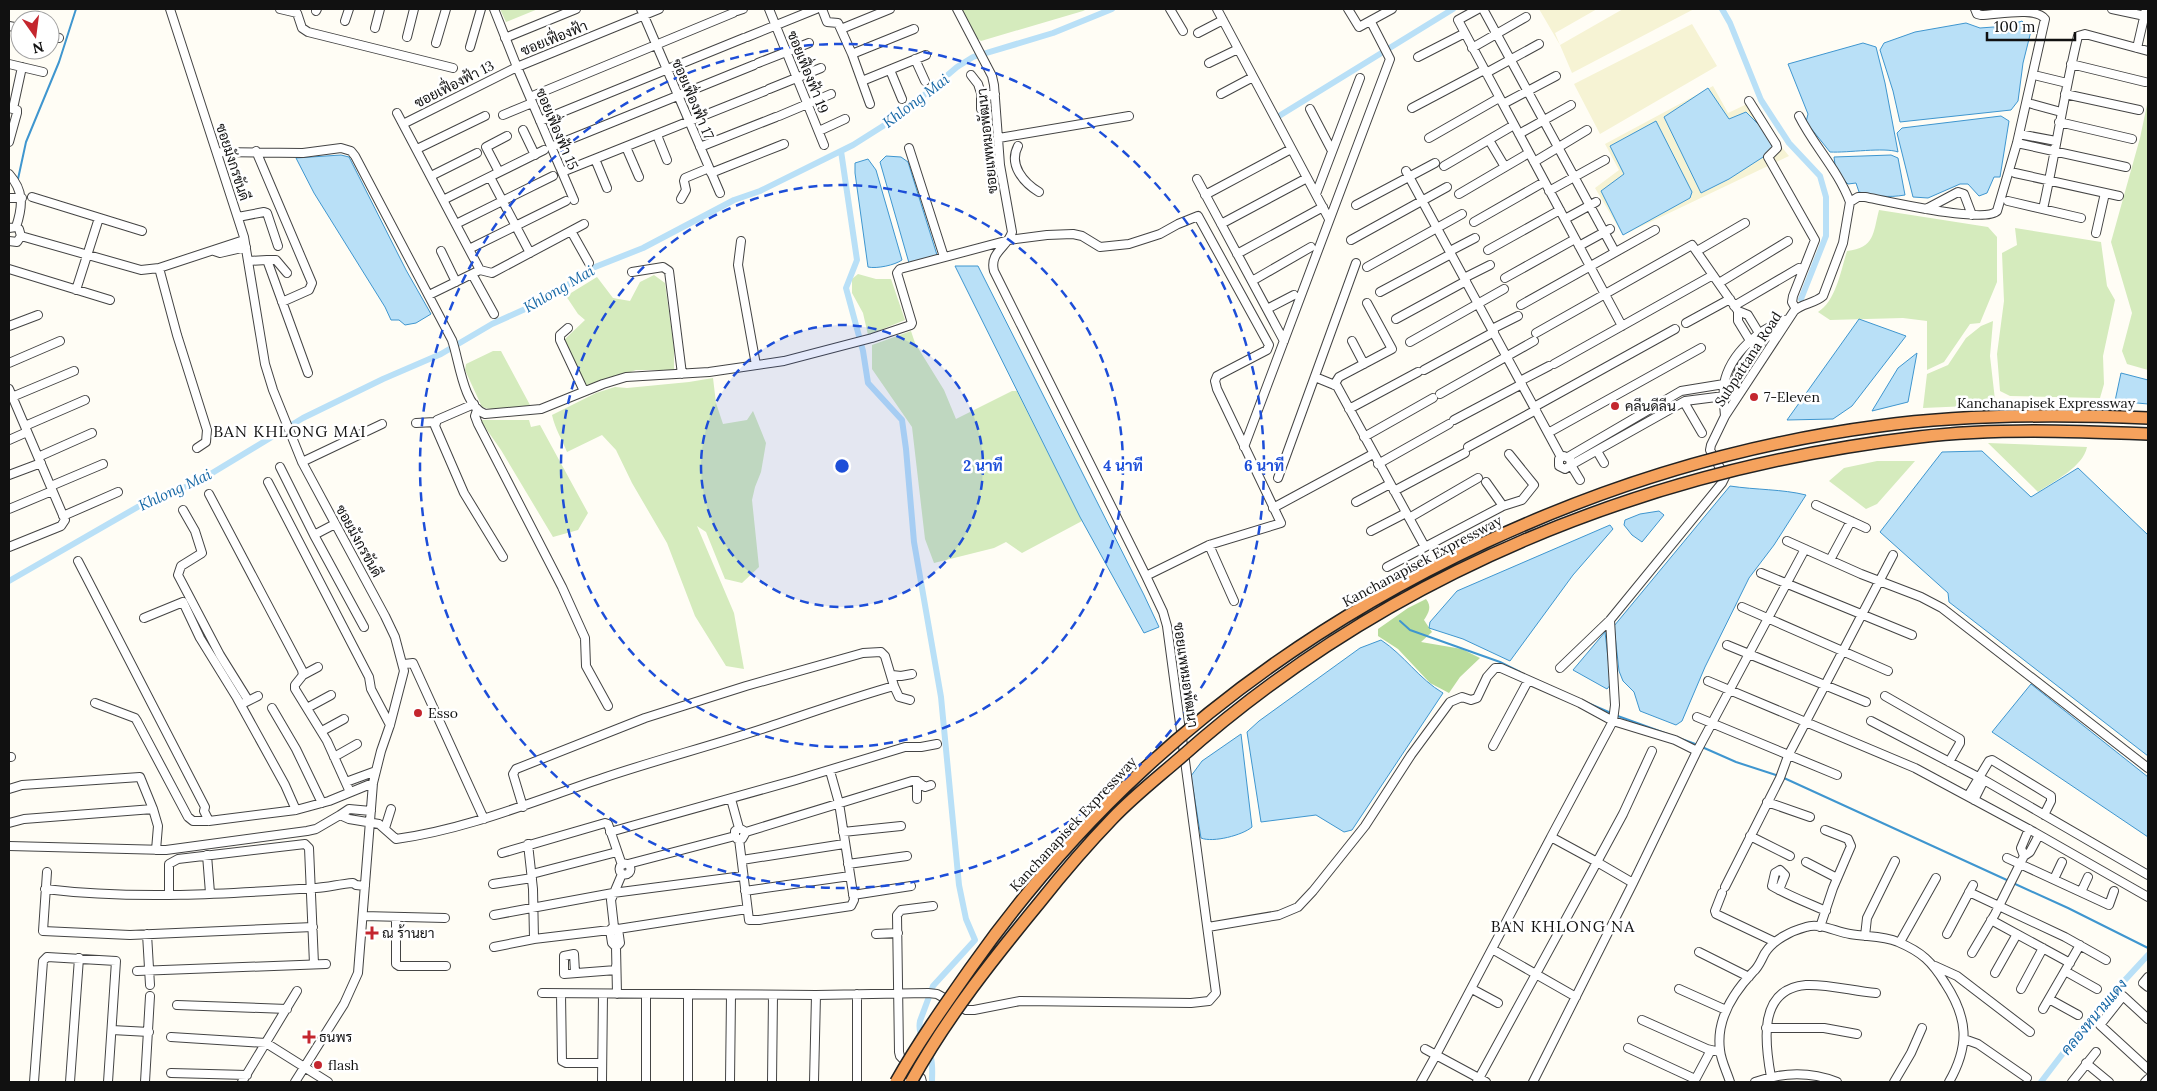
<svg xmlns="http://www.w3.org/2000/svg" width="2157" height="1091" viewBox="0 0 2157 1091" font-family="Lora,Sarabun,serif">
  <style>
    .farmland { fill: #f6f3d4 }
    .green { fill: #d5ebbd }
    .forest { fill: #b9dc9c }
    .water { fill: #b9e0f7; stroke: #3f96cf }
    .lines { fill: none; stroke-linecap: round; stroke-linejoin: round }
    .stream { stroke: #3f96cf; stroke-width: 2 }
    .canal { stroke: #b9e0f7; stroke-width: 6 }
    .minor-casing { stroke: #444; stroke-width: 10 }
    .minor { stroke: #fff; stroke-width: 8 }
    .highway-bridge-casing { stroke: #222; stroke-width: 14; stroke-linecap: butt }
    .highway-bridge { stroke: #f5a25d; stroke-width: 11 }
    .ring { fill: none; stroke: #1d4ed8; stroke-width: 2.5; stroke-dasharray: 9 6 }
    .poi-dot { fill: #c4262e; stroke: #fff; stroke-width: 2 }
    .labels { text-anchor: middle; stroke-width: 5; stroke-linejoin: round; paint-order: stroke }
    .street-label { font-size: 14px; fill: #111; stroke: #fff }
    .poi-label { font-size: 14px; fill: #111; stroke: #fff; text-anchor: start }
    .water-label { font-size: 15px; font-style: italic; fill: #1768a6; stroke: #fff }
    .quarter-label { font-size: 16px; letter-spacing: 1px; fill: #111; stroke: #fff }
    .centre { fill: #1d4ed8; stroke: #fff; stroke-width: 2.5 }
    .ring-label { font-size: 15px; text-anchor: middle; font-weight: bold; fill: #1d4ed8; stroke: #fff; stroke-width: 5; stroke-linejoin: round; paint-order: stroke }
  </style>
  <rect width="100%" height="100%" fill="#fffdf5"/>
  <path class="farmland" d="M1539,9h58l-42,24 5,12 63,-36h71l-122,64 -12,-28z
    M1692,24l25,42 -117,68 -26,-50z
    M1713,86l15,27 19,-9 42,52 -166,79 -28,-47 24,-18 -14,-26z"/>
  <path class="green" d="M500,9h38l-32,13z
    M961,9h126l-4,2 -102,30 -8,-6z
    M2148,100v270l-21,-6 -5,-13 10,-38 -21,-71 29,-104z
    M1879,210l109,17 9,10v45l-17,41 -10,1 -26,38 -17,8v-49l-24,-3 -73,2 -12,-8c18,-11 23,-42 29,-61 28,-3 26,-18 32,-41z
    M2015,228l86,14 6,44 8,14 -12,56 1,28 -4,14 -90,-2 -10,-5 -3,-37 7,-53 -2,-48 15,-8z
    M858,274l18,5h15l14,41 -37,15 -5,-22 -11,-20v-14z
    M654,275l11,8 9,65v22h-38l-28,10 -19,9 -15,-19 -10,-30 21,-20 -7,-6 -12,-18 31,-19 16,21 17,3 10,-19z
    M1993,321l-3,35 5,44 -26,6 -46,2 4,-34 21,-9 18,-27 15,-12z
    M911,331l4,12 29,47 12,29 56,-28h5l65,130 -60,32 -16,-11 -12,6 -60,15 -9,-24 -13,-112 -40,-58v-24z
    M493,351h8l29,54c-15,4 -32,7 -48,2l-17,-37 1,-6z
    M713,378l3,25 7,21 24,-4 6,-9 13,32 -5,29 -6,15 -3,13 7,67 -17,16 -17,-4 -19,-47 -9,-6 37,87 10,56 -18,-3 -31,-50 -28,-73 -35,-60 -16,-33 -14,-15 -35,17c-5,-13 -12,-23 -15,-37l44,-22 19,-6 12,1 62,-6z
    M480,420h49l2,7 9,-2 48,88 -10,17 -25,7 -52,-87z
    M1988,443l99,4c-4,20 -33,34 -49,45z
    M1877,461h38l-38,43 -11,5 -37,-28 15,-13z"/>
  <path class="forest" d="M1426,599c6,8 3,13 -2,21l8,12 -11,10 41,7 18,9 -20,19 -11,16 -19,-10 -32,-34 -20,-13v-7l30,-21z"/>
  <path class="water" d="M2022,21l9,10 -8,32 -5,38 -7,9 -111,12 -7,-31 -13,-41 4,-7 31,-11 51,-9 14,5 27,-2z
    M1863,43l13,4 9,36 13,69c-14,-5 -50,1 -68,0l-24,-30 2,-8 -20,-50z
    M1708,88l21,31 17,-7 19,19 9,19 -45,29 -28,14 -37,-76z
    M2001,116l8,5 -9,56h-6l-7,16 -8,3 -11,-12h-8l-32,14 -15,-1 -16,-64 5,-5z
    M1656,121l36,71 -2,6 -67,37 -22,-44 23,-17 -14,-28z
    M341,155l8,2 57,113 25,44 -15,9 -11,2 -6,-5h-8l-6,-13 -71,-114 -18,-35z
    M1891,155l7,3 7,37c-17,3 -30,1 -46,-3l-3,-9 -8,1 -12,-12 -2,-15z
    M886,156l15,1 7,5 29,93 -28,8 -29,-101z
    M868,159l8,11 26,90c-7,5 -25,9 -34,7l-13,-94v-10z
    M955,266h23l166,329 15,32 -15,6 -64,-116z
    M1859,319l47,17 -54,70 -19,13 -46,1z
    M1917,353l-9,49 -36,9 26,-43z
    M2121,373l27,7v24l-33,-3z
    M1982,451l49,46 47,-29 70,67v221l-199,-154 -1,-9 -68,-61 62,-80z
    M1730,486c26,4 52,3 76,9l-32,50 -25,33 -44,89 -23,54 -6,4 -36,-14 -6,-19 -11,-11 -4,-10 -5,-45z
    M1659,511l5,4 -22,27 -10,-7 -8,-10 1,-5 15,-6z
    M1610,525l3,4 -40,46 -63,86 -47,-22 -34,-11 1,-6 27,-31z
    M1605,632l6,52 -4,5 -34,-19z
    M1381,640c23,15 38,39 62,53l-91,137 -8,2 -28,-17 -55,7 -14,-90 12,-11 101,-73z
    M2031,684l117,93v60l-156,-105z
    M1241,734l11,93c-9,8 -39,16 -51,11l-10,-62 11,-15z"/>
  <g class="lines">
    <path class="stream" d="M18,179l8,-37 33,-80 17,-53
      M1400,621l10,9 90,32 20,10
      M1583,701l28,12
      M1615,715l83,30
      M1702,747l34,15 43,14
      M1784,778l225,103
      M2013,883l55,25 80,40"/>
    <path class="canal" d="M1722,9l8,14 31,77 28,43 31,33 6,21v39l-25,63
      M1279,116l174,-107
      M841,151l16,109 -11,28 17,63 5,32 34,37 4,29 8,93 27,155 18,188 7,34 9,21 -42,46 -13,35c-3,15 8,24 11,37 2,8 1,17 1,24
      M9,581l146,-84 39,-13 109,-66 80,-39 58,-25 51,-30 51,-23 52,-34 48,-19 91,-48 26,-9 93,-46 49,-31 55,-47 16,-10 80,-24 59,-24
      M2041,1082l49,-64 58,-63"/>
    <g class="minor-casing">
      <path id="minor" d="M170,9l74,228 21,127 8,26 29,72 83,154 10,21 9,34 -14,54 -9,26 -8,32 -15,190 -14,31 -49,78
        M280,9l17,4 5,15 6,4 145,36
        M494,9l23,58 142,-58
        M641,9l79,184
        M769,9l55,136
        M822,9l5,13 11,1 14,31 18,50
        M1170,9l13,22
        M1217,9l112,210
        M1348,9l11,18 33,-18
        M1478,9l-20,11 164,306
        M1483,9l132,243
        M2112,9l33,7
        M316,11l1,-2
        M737,11l6,-2
        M345,21l4,-12
        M9,26l11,2
        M375,28l5,-19
        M841,29l49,-20
        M1198,33l25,-13
        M50,36l9,2
        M407,37l7,-28
        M747,37l69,-28
        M505,38l71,-29
        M436,43l10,-34
        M470,47l11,-38
        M1472,48l54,-31
        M2137,48l9,-39
        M852,54l62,-25
        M1418,57l47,-24
        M915,59l10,22
        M758,63l51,-20
        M1209,63l29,-14
        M9,64l34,8
        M2071,64l74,18
        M890,70l12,29
        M1486,73l53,-29
        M971,75l7,9 4,12
        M2038,76l29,7
        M862,81l64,-26
        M769,89l52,-21
        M1221,94l32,-17
        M2065,94l74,16
        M530,97l203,-84
        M1749,101l27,43 1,4 -9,9 47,83 -22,56 -1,6 4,7
        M14,104l8,-37
        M1503,104l53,-28
        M2032,104l29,8
        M9,108l8,2v3l-8,29
        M1412,108l72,-38
        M981,109v-12l14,-3
        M1310,109l22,42
        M397,113l83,157 12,3 92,-49
        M503,115l29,-12
        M779,116l52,-22
        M1799,116c15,30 39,54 51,86
        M540,121l204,-83
        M2059,122l73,17
        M403,124l114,-57 57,133
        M523,130l12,25
        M819,131l26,-12
        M1519,134l52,-29
        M2019,134l37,7
        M657,135l10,25
        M999,138l130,-22
        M1429,138l70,-40
        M1489,140l16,27
        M2017,143l109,24
        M1018,146c-10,19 6,37 21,46
        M551,147l203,-82
        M626,147l13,30
        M700,147l76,-30
        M909,148l35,109
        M417,149l68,-33
        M256,151l56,132 -3,7 -27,12
        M217,152l86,1 38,-5 10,3 4,5 97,184c7,19 11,66 33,74l56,-5 62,-25 23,-7 83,-5 75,-11 88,-23 39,-13 1,-2 -15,-50 3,-4 109,-29 38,-5 26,-1 9,2 18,11 29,-3 31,-10 18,-10 20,-8 71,129 -2,5 -50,26 -2,5 2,8 64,134 -72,22 -63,31
        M595,159l12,29
        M1534,162l53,-32
        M1444,166l70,-41
        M1406,171l155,286
        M499,172l-13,-25 21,-11
        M562,172l203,-81
        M711,173l73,-29
        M2015,173l104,23
        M9,174c15,17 14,32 7,53
        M431,176l46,-23
        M490,177l40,76
        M1197,179l87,162
        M1549,191l56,-31
        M1316,194l44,-116
        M1459,194l70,-41
        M1205,195l86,-46
        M32,197l110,34
        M9,198h13
        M681,199l5,-9 -2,-9 1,-3 24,-10
        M443,200l101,-50
        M2008,201l73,17
        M1356,205l79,-42
        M1926,209l32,-17 6,2 8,21
        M2043,209c13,-58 21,-116 35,-173l7,-2 63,17
        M238,217l26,-5 3,1 11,33
        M1565,219l31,-17
        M1474,222l70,-40
        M456,224l97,-48
        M1221,224l86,-46
        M9,228l7,-1 3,2 2,7 -4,6 -8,-1
        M571,231l18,32
        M2096,233l9,-40
        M21,236l120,34 18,-2 85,-28
        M1351,240l96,-53
        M741,241l-3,24 18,100
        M1579,246l31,-17
        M469,249l97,-48
        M1488,250l72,-40
        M214,251l6,2 26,-6
        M441,251l15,31
        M1450,251l25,-13
        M1697,251l48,-28
        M1237,254l86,-47
        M267,260h9l11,13
        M249,261l18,-1 41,113
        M1367,267l95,-53
        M159,268l18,67 30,95 -1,12 -9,6
        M9,269l101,31
        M632,272l31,-5 6,4 13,103
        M472,274l22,40
        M1464,278l26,-13
        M1505,278l70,-39
        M1252,281l59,-34
        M1719,283l69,-42
        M76,290l23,-72
        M1380,292l71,-38
        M429,295l51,-25
        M1521,305l134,-75
        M1734,306l65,-38
        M1267,309l27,-14
        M1396,319l70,-38
        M1686,323l44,-24
        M9,326l29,-11
        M568,328l-8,7v5l24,51
        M1492,329l26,-13
        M1536,333l156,-88 46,66
        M1352,341l12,23
        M1410,342l94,-53
        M1752,344l-14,-23v-10l10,4 14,23
        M9,363l51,-22
        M1554,364l159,-89
        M1424,370l70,-38
        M1315,377l22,9 88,161
        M1520,381l29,-15
        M1334,385l5,-8 53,-28 -25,-46
        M9,389l56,131 -4,6 -52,21
        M1733,390c5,-27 23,-49 48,-61
        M1440,394l94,-53
        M12,397l62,-26
        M1684,402l18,31
        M474,404l-37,16 -2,6 29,67 39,64
        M1534,407l141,-78
        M1349,409l69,-37
        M477,410l-2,6 3,8 84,163 23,51 1,28 22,40
        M1725,416c-1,-11 -2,-22 -1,-32 6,-31 36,-56 64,-65
        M1454,420l68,-36
        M416,423l19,-1
        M25,426l60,-26
        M1548,433l153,-85
        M1364,437l69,-39
        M9,440l18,-8
        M1244,447l146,-388 -19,-37
        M1468,447l68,-37
        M1597,451l7,12
        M38,457l54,-24
        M1568,457l113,-66 43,-7 10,1
        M302,462l80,-38
        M1378,464l71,-40
        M280,467l34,68 50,92
        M9,475l32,-12
        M1278,478l78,-215
        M1580,480l-9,-15 -1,-6 -6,-3 -5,3v7l6,3 6,-4 114,-64 47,-6
        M268,482l101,195 2,12 19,36
        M1486,482l17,24
        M51,486l52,-22
        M1394,491l71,-38
        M209,494l93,176 1,5 -8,10v4l32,52 23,51
        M1356,502l34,-18
        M1816,505l50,23
        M1273,508l100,-54
        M9,509l43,-18
        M183,510l12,21 7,22 -21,13 -3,9 42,80 28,45
        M63,516l55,-24
        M1409,518l69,-40
        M1371,531l35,-18
        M314,535l21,-11
        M1787,541l74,33 60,23 21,11 206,160
        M1209,545l25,56
        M1830,560l21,-39
        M78,561l127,246 -1,4 5,10
        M1387,567l116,-61 19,-6 12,-15 -25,-31
        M1761,573l151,62
        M1742,607l146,64
        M144,618l39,-16 17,36 37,60 48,87 11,25
        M1727,645l139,57
        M404,664l9,-1 71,156
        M1560,668l50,-48
        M303,675l15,-8
        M892,675l9,1 11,-2
        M1708,681l207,87 119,64 114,65
        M1885,696l75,43v4l-11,19
        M95,703l40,15 2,3 51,96 5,4h16l87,-11 33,-9 44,-18
        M244,703l14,-7
        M272,708l24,41 26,54
        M307,708l24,-13
        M1697,717l140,58
        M1871,721l111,58
        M322,731l22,-12
        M1493,746l35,-65
        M9,757h2
        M334,757l23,-13
        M917,781v18
        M346,782l30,-11
        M9,789l13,-4 118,-8 13,32 5,17 -2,24
        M1968,796l21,-35 3,-1 59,36v5l-7,14
        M731,799l8,29
        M1974,800l10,-20 164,95
        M1767,802l43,15
        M523,807l-10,-33 3,-5 129,-51 101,-32 117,-33 18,-1 4,4 9,30
        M371,811l-22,-2 -9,6 9,4 30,5 17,15c72,-10 138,-38 207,-61 53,-18 108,-32 162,-50 43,-14 86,-30 129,-42l5,11 11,3
        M9,823l15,-4 129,-10
        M385,828l6,-19
        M2029,829l-8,19 3,8 6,-4 9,-17
        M610,832l186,-52 109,-33h16l16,-3
        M746,832l-7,-4 -4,3v5l2,3h5l4,-7 166,-51h5l8,6 6,-2
        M843,832l58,-6
        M1750,836l40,20
        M739,839l10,81h10l92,-14 3,-6 -15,-97 -9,-32
        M528,844l5,45 1,50
        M9,846l157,4 141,-19 9,-2 24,-14
        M502,853l103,-30 3,1 14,41
        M207,855l3,38
        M2007,858l102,47 5,-14
        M742,860l102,-16
        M1806,862l31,16
        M619.5 869a5.5 5.5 0 1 1 11 0a5.5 5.5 0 1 1-11 0Z
        M628,864l107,-28
        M848,864l59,-8
        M47,872l-4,59 87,4 183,-8
        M532,874l85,-22
        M2054,879l8,-17
        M1633,883l-36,-21 26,-48 29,-63
        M493,884l39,-6
        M1725,887l55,-109 8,-22 105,-201
        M45,889c90,11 181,5 271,-1 13,-1 24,-4 37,-5l3,2 9,1
        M1779,890l6,-15 -5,-5 -5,3 -3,13c17,10 36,17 54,25
        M745,891l105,-15
        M1969,892l96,45 41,23
        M2081,892l7,-15
        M1722,893l-7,18 1,3 59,28
        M169,894v-30l9,-5 127,-15 4,4 5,116
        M853,895l58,-9
        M494,915l119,-22 130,-17
        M363,916l82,2
        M396,917v47l3,2h47
        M1991,920l79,43
        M613,927l-3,3 2,13 4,4
        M1208,927l71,-12 19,-8 15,-16 52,-65 46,-71 39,-53 12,-5 9,3 6,-2 10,-21 8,-9h6l79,35 33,18 62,19 22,11
        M1820,927l13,-39 18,-42 -3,-7 -23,-9
        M147,934l3,51
        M876,934l22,-1
        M1947,934l26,-49
        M1865,936l2,-18 28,-57
        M1900,942l36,-64
        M494,947l40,-8 84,-10 129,-20
        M1492,949l84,48
        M1699,952l50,25
        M1972,953l23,-39 29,-58
        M1935,966l22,10 73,56
        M137,971l189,-7
        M2065,971l32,18
        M575,972l-1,-18 -10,2v18l52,-4v-4
        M1995,973l22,-39
        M2148,977l-5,6 5,4
        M1472,989l26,14
        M1679,989l47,21
        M2021,989l22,-41
        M542,993l274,2 112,-2 9,1 29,16h8l46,-9 171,2 18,-2 7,-8 -49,-367 -4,-14 -17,-36 -152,-305c-5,-19 14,-24 18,-39l-12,-67 -6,-80 -2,-9 -35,-67
        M561,994l1,67 4,2h36
        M617,994l-1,-47 4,-4 -2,-14 -4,-2 -3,-27 11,-26
        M646,994v88
        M2049,999l29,16
        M177,1005l110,4
        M2043,1009l37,-64
        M2148,1019l-25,-23 -23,29 48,44
        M1642,1020l65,29 13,3
        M1766,1028h58l33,6
        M112,1030l37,2
        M171,1037l95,6 62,39
        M1964,1039l14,5 49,34
        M1628,1048l67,31
        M2086,1063l23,19
        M171,1073l76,2
        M1771,1077c-6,-33 -14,-88 35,-92 22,-1 47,6 70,8
        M34,1082l9,-121 4,-4 69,4 -8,121
        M70,1082l9,-124
        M145,1082l5,-86
        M242,1082l55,-91
        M602,1082l1,-88
        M688,1082v-88
        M730,1082l1,-87
        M772,1082l1,-87
        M814,1082l2,-87
        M857,1082v-88
        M922,1082l-1,-4 -21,-22 -1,-4 -2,-137 4,-5 32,-4
        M1421,1082l15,-27 -11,-6
        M1477,1082l120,-220 -46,-25 62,-116 2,-16 -5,-85 112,-137 3,-6 -15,-27 1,-5 14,-29 69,-105c8,-8 20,-7 29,-15l20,-53 7,-41 8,-5h7c21,4 120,27 132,14l20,-68 28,-124c-9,-13 -49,-4 -64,-4l-4,-1 -2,-5
        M1486,1082l-50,-27 115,-218
        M1533,1082l100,-199 64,-132 108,-202
        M1694,1082l17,-32
        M1730,1082c-3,-10 -9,-21 -10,-32 -4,-30 13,-57 33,-78 6,-5 8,-12 12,-19 8,-13 26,-22 41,-26 13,-5 30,5 44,7 16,3 33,1 48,8 24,10 34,20 47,41 23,35 25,62 4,99
        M1755,1082c28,-10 54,-11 82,0
        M1894,1082l17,-29 11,-25
        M2072,1082l24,-30
        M2145,1082l3,-3"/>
    </g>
    <use href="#minor" class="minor"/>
    <g class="highway-bridge-casing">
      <path id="highway-bridge" d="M896,1082c22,-39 48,-76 74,-113 50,-71 108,-139 172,-198 198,-184 469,-310 737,-345 89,-12 179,-12 269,-8
        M911,1082c36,-65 82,-123 129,-180 23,-29 47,-57 73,-84 20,-21 44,-40 66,-59 207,-185 465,-290 740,-322 76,-9 153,-6 229,-3"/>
    </g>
    <use href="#highway-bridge" class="highway-bridge"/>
  </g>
  <circle cx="842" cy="466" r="141" fill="#1d4ed8" fill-opacity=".12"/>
  <g class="ring">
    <circle cx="842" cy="466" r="141"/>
    <circle cx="842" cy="466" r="281"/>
    <circle cx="842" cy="466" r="422"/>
  </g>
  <g class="poi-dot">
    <circle cx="1754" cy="397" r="5"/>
    <circle cx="1615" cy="406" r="5"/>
    <circle cx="418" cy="713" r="5"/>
    <path d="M369.5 925.5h5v5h5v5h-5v5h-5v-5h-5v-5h5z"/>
    <path d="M306.5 1029.5h5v5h5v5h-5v5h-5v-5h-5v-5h5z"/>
    <circle cx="318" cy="1065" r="5"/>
  </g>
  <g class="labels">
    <g class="street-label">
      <text transform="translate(554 38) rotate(-22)" y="5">ซอยเฟื่องฟ้า</text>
      <text transform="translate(808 72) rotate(68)" y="5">ซอยเฟื่องฟ้า 19</text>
      <text transform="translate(454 84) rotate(-27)" y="5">ซอยเฟื่องฟ้า 13</text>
      <text transform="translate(693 99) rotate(67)" y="5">ซอยเฟื่องฟ้า 17</text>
      <text transform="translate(557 129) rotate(67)" y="5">ซอยเฟื่องฟ้า 15</text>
      <text transform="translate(987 141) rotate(-96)" y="5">ซอยแพหมอพัฒนา</text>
      <text transform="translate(233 162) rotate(72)" y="5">ซอยมังกรขันดี</text>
      <text transform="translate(1748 359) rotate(-57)" y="5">Subpattana Road</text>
      <text x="2046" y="408">Kanchanapisek Expressway</text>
      <text transform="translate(359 541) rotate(61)" y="5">ซอยมังกรขันดี</text>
      <text transform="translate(1422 561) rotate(-28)" y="5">Kanchanapisek Expressway</text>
      <text transform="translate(1186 675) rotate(82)" y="5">ซอยแพหมอพัฒนา</text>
      <text transform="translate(1073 824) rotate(-47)" y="5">Kanchanapisek Expressway</text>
    </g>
    <g class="poi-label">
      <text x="1764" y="402">7-Eleven</text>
      <text x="1625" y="411">คลีนดีลีน</text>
      <text x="428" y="718">Esso</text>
      <text x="382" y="938">ณ ร้านยา</text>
      <text x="319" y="1042">ธนพร</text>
      <text x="328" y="1070">flash</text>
    </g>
    <g class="water-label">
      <text transform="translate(916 101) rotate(-37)" y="5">Khlong Mai</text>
      <text transform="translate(559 289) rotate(-30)" y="5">Khlong Mai</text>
      <text transform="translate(175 490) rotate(-25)" y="5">Khlong Mai</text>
      <text transform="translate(2094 1017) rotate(-50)" y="5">คลองหนามแดง</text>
    </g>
    <g class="quarter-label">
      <text x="290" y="437">BAN KHLONG MAI</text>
      <text x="1563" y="932">BAN KHLONG NA</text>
    </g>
  </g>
  <circle cx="842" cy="466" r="8" class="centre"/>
  <g class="ring-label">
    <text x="983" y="471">2 นาที</text>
    <text x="1123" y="471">4 นาที</text>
    <text x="1264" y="471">6 นาที</text>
  </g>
  <rect width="2157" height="1091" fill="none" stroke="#111111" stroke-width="20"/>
  <g transform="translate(35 35) rotate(166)"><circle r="24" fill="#ffffff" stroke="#a0a0a0"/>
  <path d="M0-4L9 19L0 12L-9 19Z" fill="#c4262e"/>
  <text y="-8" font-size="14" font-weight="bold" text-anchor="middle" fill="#111111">N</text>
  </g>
  <path d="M1987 32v8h88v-8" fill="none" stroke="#111111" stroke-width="2.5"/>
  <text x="1994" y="32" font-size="15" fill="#111111" stroke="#ffffff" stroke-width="4" paint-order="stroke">100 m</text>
</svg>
